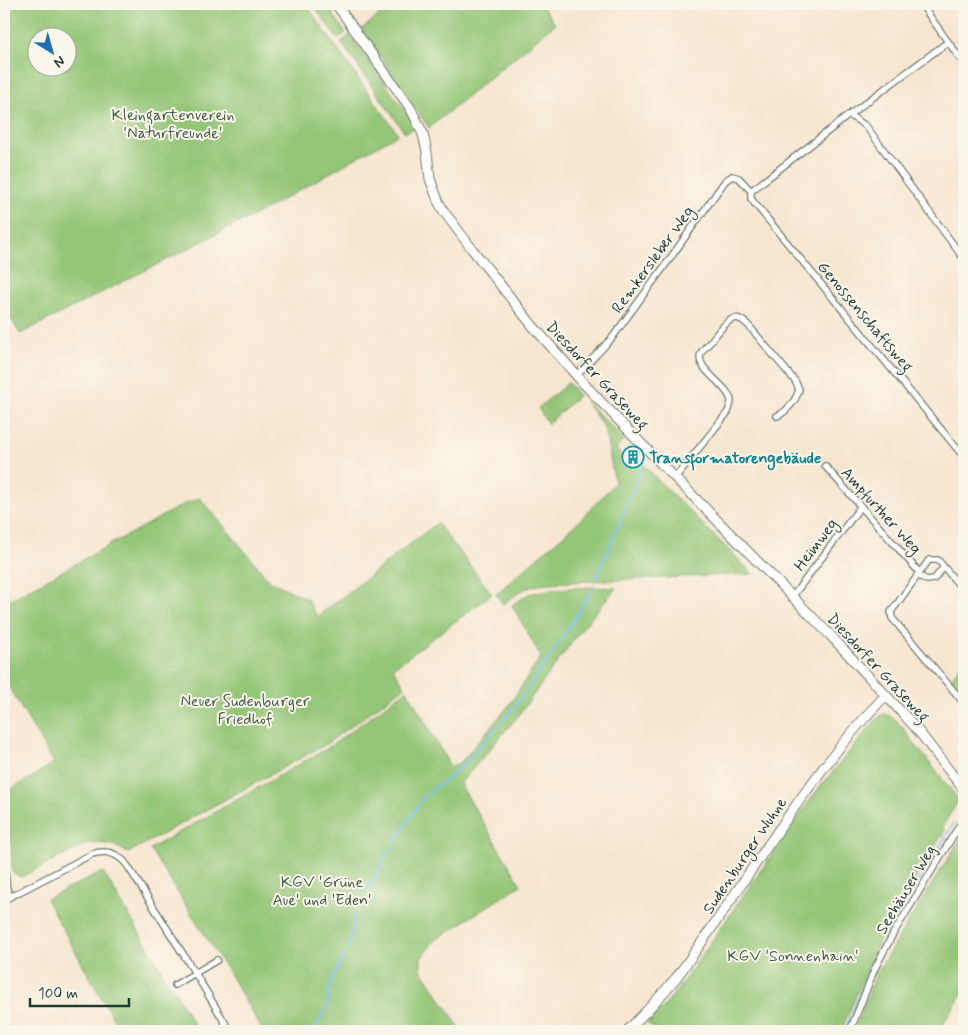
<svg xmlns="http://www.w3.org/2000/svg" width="968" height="1035" viewBox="0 0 968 1035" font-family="Mynerve,sans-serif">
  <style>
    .green { fill: #94c677; stroke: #5a8256; fill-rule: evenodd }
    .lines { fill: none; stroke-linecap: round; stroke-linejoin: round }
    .stream { stroke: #78bff0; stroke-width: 2 }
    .minor-casing { stroke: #6b786b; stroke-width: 8 }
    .secondary-casing { stroke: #6b786b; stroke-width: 11 }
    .minor { stroke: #fff; stroke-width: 5.5 }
    .secondary { stroke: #fff; stroke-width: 9 }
    .labels { text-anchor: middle; stroke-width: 4; stroke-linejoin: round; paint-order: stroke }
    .park-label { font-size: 16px; fill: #3c5f45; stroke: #fbf7ec }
    .street-label { font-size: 16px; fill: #1f3d34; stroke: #fbf7ec }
    .culture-label { font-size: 16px; font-weight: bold; fill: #0d838f; stroke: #fbf7ec; text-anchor: start }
  </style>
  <rect width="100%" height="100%" fill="#fbf7ec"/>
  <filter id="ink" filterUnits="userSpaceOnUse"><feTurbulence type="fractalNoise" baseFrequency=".02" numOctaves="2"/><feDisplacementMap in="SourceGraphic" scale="10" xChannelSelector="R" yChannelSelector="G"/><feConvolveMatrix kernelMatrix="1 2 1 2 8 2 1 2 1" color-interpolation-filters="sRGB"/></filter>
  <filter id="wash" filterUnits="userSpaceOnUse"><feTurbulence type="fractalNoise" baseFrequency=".0096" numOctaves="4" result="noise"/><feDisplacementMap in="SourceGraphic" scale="20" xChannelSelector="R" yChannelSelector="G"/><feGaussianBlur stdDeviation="1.12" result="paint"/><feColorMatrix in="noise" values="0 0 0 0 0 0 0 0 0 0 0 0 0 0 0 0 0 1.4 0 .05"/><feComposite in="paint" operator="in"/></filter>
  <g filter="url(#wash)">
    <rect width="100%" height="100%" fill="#f7e6d0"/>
    <path class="green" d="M4,4h302l34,49 58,81 -130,74 -248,126 -16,-28zM38,38h30v30h-30z
      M313,4h13l20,29 -7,5 -3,-1z
      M393,4h148l14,20 -126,104 -67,-99z
      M350,35l64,88v5l-9,5 -64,-91z
      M568,383l11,12 -31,29 -10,-16z
      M585,401l25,24 14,16 -8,8 15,17 9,-8 13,17 100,99 -207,9 -22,6 -21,15 -7,-10 82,-72 37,-39 -11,-56z
      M200,498l70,83 37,18 10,18 120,-94 55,71 -99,74 12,19 -79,57 -198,109 -16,-9 -23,-1 -68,34 -9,-5 -1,-32 -7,-46 50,-31 -50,-84v-76l182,-100z
      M592,587l24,1 -36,43 -62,85 -58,68 61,101 -86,55 -14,18v11l41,62h-199l-36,-61 -77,-121 178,-101 79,-58 43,76 10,-3 47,-55 34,-51 -29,-52 17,-11 23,-5z
      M961,664l3,4v26l-13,-15z
      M885,714l5,2 7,5 62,79 -17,27 3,3 -61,100 -43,101h-183l-11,-8 20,-20 16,-21 132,-189 60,-72 6,-6z
      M964,833v158l-25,40h-85l23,-59z
      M103,872l95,159h-78l-74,-132z"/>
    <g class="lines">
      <path class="stream" d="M596,580c15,-38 31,-75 46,-113
        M429,793l30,-24 50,-55 19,-26 39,-57 26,-43
        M394,843l31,-48
        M367,890l24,-43
        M348,949l10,-47 4,-8
        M313,1030l9,-13 6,-14 2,-19 13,-28
        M845,1031l25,-62 21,-41 62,-104"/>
    </g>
  </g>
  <g filter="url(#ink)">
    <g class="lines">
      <g class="minor-casing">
        <path id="minor" d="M921,4l43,60
          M849,115l17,11 98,133
          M751,191v8l213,258
          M751,191l98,-76 99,-73
          M577,375l35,-37 57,-78 56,-79 7,-5 7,2 12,13
          M825,466l94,106
          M675,478l53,-66c1,-3 3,-8 3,-11 -2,-16 -37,-32 -30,-48 2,-4 7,-8 10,-12 6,-7 11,-15 18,-20 8,-6 14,-1 20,5l46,55 4,8c-2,10 -12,23 -22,27
          M917,575l10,5 7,-1 10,-12
          M964,591l-26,-31h-9l-38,52 1,6 72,85
          M792,597l69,-91
          M4,865l3,24 3,8
          M4,900l88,-46c16,-5 28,0 37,14l66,105 35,58
          M175,985l42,-25
          M850,1031l25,-63 18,-34 71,-116"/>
      </g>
      <g class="secondary-casing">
        <path id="secondary" d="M336,4l75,105 12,25 4,18 3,27 9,24 6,10 27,36 60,76 53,60 44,46 202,205 75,81 14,16 44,57
          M627,1031c17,-17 33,-34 49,-53 18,-24 35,-49 52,-74 49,-71 97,-147 158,-209"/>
      </g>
      <use href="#minor" class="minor"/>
      <use href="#secondary" class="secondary"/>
    </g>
  </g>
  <defs>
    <g id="building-ring" transform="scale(1.125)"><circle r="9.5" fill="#fbf7ec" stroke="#0f9aa8" stroke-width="1.5"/><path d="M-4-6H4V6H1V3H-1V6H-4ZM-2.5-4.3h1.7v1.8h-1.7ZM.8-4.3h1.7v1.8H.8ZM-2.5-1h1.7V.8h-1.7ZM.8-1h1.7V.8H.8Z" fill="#0f9aa8"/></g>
  </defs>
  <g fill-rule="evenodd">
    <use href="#building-ring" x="633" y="457"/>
  </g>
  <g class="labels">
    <g class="park-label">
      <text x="173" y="120">Kleingartenverein<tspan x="173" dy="18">'Naturfreunde'</tspan></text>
      <text x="245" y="706">Neuer Sudenburger<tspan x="245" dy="18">Friedhof</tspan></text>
      <text x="322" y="887">KGV 'Grüne<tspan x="322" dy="18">Aue' und 'Eden'</tspan></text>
      <text x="793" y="961">KGV 'Sonnenhain'</text>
    </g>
    <g class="street-label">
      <text transform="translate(652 259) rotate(-54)" y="6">Remkersleber Weg</text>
      <text transform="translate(866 316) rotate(50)" y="6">Genossenschaftsweg</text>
      <text transform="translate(598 375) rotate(47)" y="6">Diesdorfer Graseweg</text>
      <text transform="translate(882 510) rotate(48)" y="6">Ampfurther Weg</text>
      <text transform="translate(815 544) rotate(-53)" y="6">Heimweg</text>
      <text transform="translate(879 667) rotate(47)" y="6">Diesdorfer Graseweg</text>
      <text transform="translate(744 855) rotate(-56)" y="6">Sudenburger Wuhne</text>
      <text transform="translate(905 889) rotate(-59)" y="6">Seehäuser Weg</text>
    </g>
    <g class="culture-label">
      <text x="649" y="463">Transformatorengebäude</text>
    </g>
  </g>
  <rect width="968" height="1035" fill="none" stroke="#fbf7ec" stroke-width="20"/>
  <g transform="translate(52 52) rotate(143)"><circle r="24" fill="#fbf7ec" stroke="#a3ada2"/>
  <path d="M0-4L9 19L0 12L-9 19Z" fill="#1f6fb2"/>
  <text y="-8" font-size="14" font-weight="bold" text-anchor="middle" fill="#1f3d34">N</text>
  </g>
  <path d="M30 998v8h99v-8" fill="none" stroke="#1f3d34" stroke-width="2.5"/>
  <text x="38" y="998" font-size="15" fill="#1f3d34" stroke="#fbf7ec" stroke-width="4" paint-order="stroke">100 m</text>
</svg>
